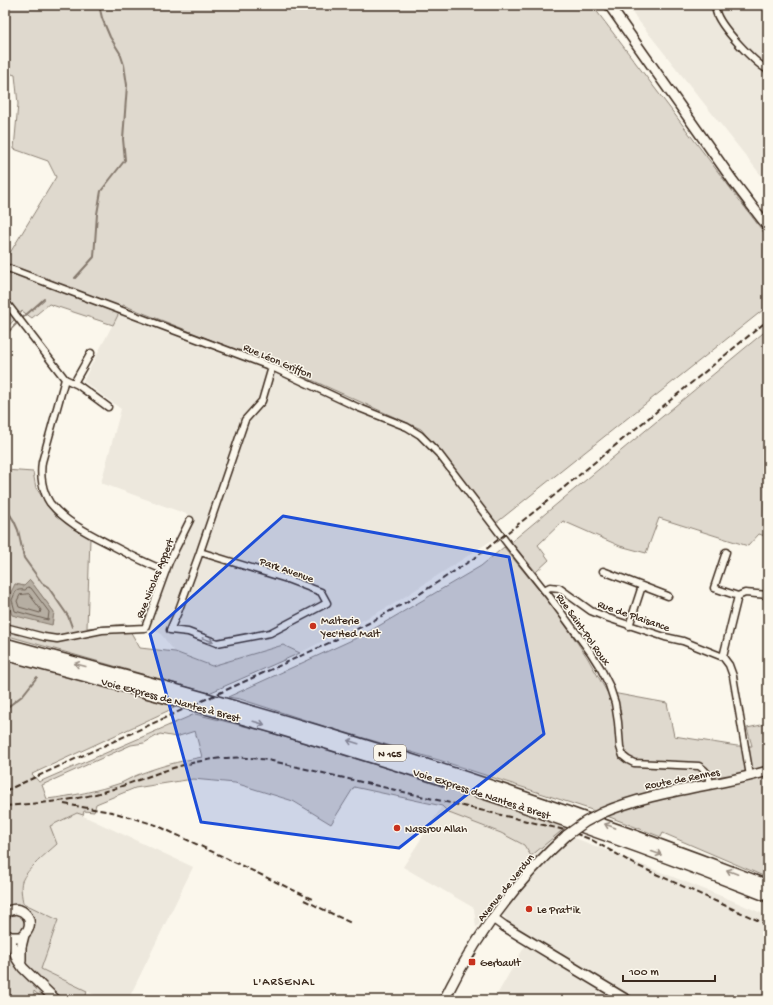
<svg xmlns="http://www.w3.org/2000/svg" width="773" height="1005" viewBox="0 0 773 1005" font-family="'Gochi Hand',sans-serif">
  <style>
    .built { fill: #ede8dd }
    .green { fill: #dfd9ce; stroke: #8d8276; fill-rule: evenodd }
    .water { fill: #b6aea2; stroke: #85796d }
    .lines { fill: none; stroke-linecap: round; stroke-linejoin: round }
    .shore { stroke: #6c5f53; stroke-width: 1 }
    .stream { stroke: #85796d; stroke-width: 2 }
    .street-casing { stroke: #3b2a1e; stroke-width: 9 }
    .secondary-casing { stroke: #3b2a1e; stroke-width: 12 }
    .highway-casing { stroke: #3b2a1e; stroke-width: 14 }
    .street { stroke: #fbf7ec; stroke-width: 6 }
    .secondary { stroke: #fbf7ec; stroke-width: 9 }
    .highway { stroke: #fbf7ec; stroke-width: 11 }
    .rail { stroke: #3b2a1e; stroke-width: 2; stroke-dasharray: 6 3; stroke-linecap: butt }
    .secondary-bridge-casing { stroke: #3b2a1e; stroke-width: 12; stroke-linecap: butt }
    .secondary-bridge { stroke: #fbf7ec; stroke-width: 9 }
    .oneway { stroke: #9b9085 }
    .marked { fill: #1d4ed8; fill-opacity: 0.2; stroke: #1d4ed8; stroke-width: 3; stroke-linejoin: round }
    .poi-dot { fill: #c8321e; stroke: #fbf7ec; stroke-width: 1.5 }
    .labels { text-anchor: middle; stroke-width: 3; stroke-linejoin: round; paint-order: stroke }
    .shield { fill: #fbf7ec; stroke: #75685c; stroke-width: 1 }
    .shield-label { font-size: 10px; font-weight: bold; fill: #3b2a1e }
    .street-label { font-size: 11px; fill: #3b2a1e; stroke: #fbf7ec }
    .poi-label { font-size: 11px; fill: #3b2a1e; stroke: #fbf7ec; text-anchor: start }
    .neighbourhood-label { font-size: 12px; letter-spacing: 1px; fill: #3b2a1e; stroke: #fbf7ec }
  </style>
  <rect width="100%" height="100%" fill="#fbf7ec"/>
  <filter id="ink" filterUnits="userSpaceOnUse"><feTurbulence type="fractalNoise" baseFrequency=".025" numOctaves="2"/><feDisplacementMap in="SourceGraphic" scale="8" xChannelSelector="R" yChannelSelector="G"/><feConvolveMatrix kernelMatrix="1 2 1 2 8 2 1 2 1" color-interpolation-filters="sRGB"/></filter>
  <g filter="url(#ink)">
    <path class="built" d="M626,5h142v179z
      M123,305l182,72 116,52 82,104 -111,72 -92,48 -17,-8 -71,21 -37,-14 -15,-19 -13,-4 23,-62 23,-47 -1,-4 -91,-33 20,-74 -38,-28z
      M442,806l7,7 52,20 23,12 7,11 35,-29 14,5 -5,6 156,62 37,16v84h-274l36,-63 -19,-12 -8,-10 -11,-6 -16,19 -2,-20 -71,-41z
      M77,813l116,54 -65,133h-23l-64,-31 17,-49 -35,-17 -2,-11 1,-11 12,-16 23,-21 -8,-18z"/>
    <path class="green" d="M5,5h587l176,233v68l-272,217 -75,-94 -116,-52 -182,-72 -10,20 -64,-21 -17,14 -10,-7 -17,19v-69l51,-84 -8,-16 -34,-12 4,-45 -3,-29 -10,-3z
      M768,329v208l-9,-3 -11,12 -89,-28 -13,35 -26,-7 -57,-25 -25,24 11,15 -13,12 -25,-30z
      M5,470l28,2 3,16 19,27 35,23 -3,90 39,-4 14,24 35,4 37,14 71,-21 17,8 -91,40 -204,-58v-49l2,-5 -2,-11zM30,580l24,32 -2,13 -37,-41 9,2z
      M504,547l51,63 32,47 20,35 60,11 7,33 63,10h15l-5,-18 19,-4 2,-2v156l-105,-45 -2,4 -72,-28 -147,-48 -112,-33 -90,-29 -12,-2 137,-63 116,-68z
      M5,658l171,49 -144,67 7,8 156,-68 73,18 124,38 174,57 -35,29 -7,-11 -23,-12 -52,-20 -7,-7 -88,-19 -23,37 -38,-23 -58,-18 -42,-4 -58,9 -39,16 -2,8 -10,-1 -1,4 -6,-2 -27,13 7,18c-10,9 -30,25 -35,37 -2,7 0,15 1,22l35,17 -17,49 46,22 -2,9h-41l-10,-9 -1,9h-28zM195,731l7,26c-22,4 -46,10 -67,19 -5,2 -9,5 -14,7 -24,8 -49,13 -74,16l-5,-14 89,-40 13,-2 16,-9 16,3z"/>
    <path class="water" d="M30,580l24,32 -2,13 -40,-10 -5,-15 8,-16 9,2z"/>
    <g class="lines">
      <path class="shore" d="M28,587l3,1 18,24 -1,8 -33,-9 -3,-11c4,-9 3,-11 13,-10z
        M29,594l12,16 -1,3 -21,-6 -2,-6 3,-6z"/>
      <path class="stream" d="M75,278l19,-21 3,-43 4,-23 24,-31 -2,-21 4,-54 -3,-20 -4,-12 -10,-16 -8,-19 -3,-13
        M5,336c11,-14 26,-25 39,-37
        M5,501l4,12 5,8 4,9 6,28 18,25 6,4 20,29 4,11
        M5,709l17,-13 15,-19"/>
      <g class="street-casing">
        <path id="street" d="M716,5c0,2 0,4 0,6 3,15 39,52 52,59
          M5,267l267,100 85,40 50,20 13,8 19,19 68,89 42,53 42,57 10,16 8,16 6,18 3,19 2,25 3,9 5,4 6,3 65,3c8,5 10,9 11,19
          M5,301l60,78 -23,83c-2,13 0,29 8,41 16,20 40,31 63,43 17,9 35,18 53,25
          M65,379l13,6 30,22
          M74,383l17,-30
          M200,552l87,27 34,13 6,11 -57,30 -53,10 -29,-11 -18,-2 8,-18 22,-60 45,-132 17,-19 10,-34
          M726,552l-12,36 24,8 -15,61 6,8 4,11 17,100
          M603,571l39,15
          M544,590l6,-3 9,1 32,23 17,7 57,19 18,4 40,16
          M738,596l7,-3 23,2
          M629,626l13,-40 26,10
          M5,627l39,10 13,2 45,-9 43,-2 24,-66 21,-42"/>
      </g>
      <g class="secondary-casing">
        <path id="secondary" d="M609,5l124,176 35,46
          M602,813c53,-23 111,-26 166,-42
          M5,914c16,-15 36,10 16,23h-10l-4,-2
          M493,918l11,8 123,74
          M9,936l8,23 6,9 33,32
          M21,961v-14l3,-12
          M444,1000c30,-61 72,-119 123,-165"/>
      </g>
      <g class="highway-casing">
        <path id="highway" d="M5,644c107,29 215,57 322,90 149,45 296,96 441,152
          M5,654c91,25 182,48 272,74 166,49 330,104 491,168"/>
      </g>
      <use href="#street" class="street"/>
      <use href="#secondary" class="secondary"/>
      <use href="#highway" class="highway"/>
      <path class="rail" d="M5,791l326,-149 38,-19 46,-26 61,-40 63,-49 229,-188
        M64,804l48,8 44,13 156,74
        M5,806c32,-3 63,-4 94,-13 31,-8 61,-23 93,-30 25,-6 50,-7 76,-3l301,71 23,9 44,25 132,60
        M304,900l47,23"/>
      <g class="secondary-bridge-casing">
        <path id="secondary-bridge" d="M567,835l18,-13 17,-9"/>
      </g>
      <use href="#secondary-bridge" class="secondary-bridge"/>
    </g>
    <defs><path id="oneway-shaft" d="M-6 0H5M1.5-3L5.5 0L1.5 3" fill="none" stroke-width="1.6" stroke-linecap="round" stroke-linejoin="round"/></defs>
    <g class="oneway">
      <use href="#oneway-shaft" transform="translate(208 640) rotate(20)"/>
      <use href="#oneway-shaft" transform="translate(80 665) rotate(-165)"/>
      <use href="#oneway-shaft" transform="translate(259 723) rotate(16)"/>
      <use href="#oneway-shaft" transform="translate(353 742) rotate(-163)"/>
      <use href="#oneway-shaft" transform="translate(610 826) rotate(-160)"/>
      <use href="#oneway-shaft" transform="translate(656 853) rotate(20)"/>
      <use href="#oneway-shaft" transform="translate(732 872) rotate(-159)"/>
    </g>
  </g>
  <path class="marked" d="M283,516l226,41 35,177 -145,114 -198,-26 -51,-188z"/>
  <g class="poi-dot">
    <circle cx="313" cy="626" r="4"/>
    <circle cx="397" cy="828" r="4"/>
    <circle cx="529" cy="909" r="4"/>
    <rect x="468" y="958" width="8" height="8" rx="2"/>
  </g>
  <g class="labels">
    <rect class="shield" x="374" y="745" width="32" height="16" rx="3"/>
    <g class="shield-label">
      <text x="390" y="757">N 165</text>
    </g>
    <g class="street-label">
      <text transform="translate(278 360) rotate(23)" y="4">Rue Léon Griffon</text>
      <text transform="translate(287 569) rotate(19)" y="4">Park Avenue</text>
      <text transform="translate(154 578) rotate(-68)" y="4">Rue Nicolas Appert</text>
      <text transform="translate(634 615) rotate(19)" y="4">Rue de Plaisance</text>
      <text transform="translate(584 629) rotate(55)" y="4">Rue Saint-Pol Roux</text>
      <text transform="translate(171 699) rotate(15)" y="4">Voie Express de Nantes à Brest</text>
      <text transform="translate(682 778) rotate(-11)" y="4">Route de Rennes</text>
      <text transform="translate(482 793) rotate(18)" y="4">Voie Express de Nantes à Brest</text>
      <text transform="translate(505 887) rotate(-51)" y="4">Avenue de Verdun</text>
    </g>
    <g class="poi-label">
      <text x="321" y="624">Malterie<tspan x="321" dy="13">Yec'Hed Malt</tspan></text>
      <text x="405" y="832">Nassrou Allah</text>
      <text x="537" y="913">Le Prat'ik</text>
      <text x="480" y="966">Gerbault</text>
    </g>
    <g class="neighbourhood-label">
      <text x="284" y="985">L'ARSENAL</text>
    </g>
  </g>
  <rect width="773" height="1005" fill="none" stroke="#fbf7ec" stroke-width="20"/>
  <rect x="10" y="10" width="753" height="985" fill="none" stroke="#3b2a1e" stroke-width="1.5" filter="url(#ink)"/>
  <path d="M623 975v6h92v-6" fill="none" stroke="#3b2a1e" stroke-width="2"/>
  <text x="629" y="975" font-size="12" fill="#3b2a1e" stroke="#fbf7ec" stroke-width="3" paint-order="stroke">100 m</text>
</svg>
